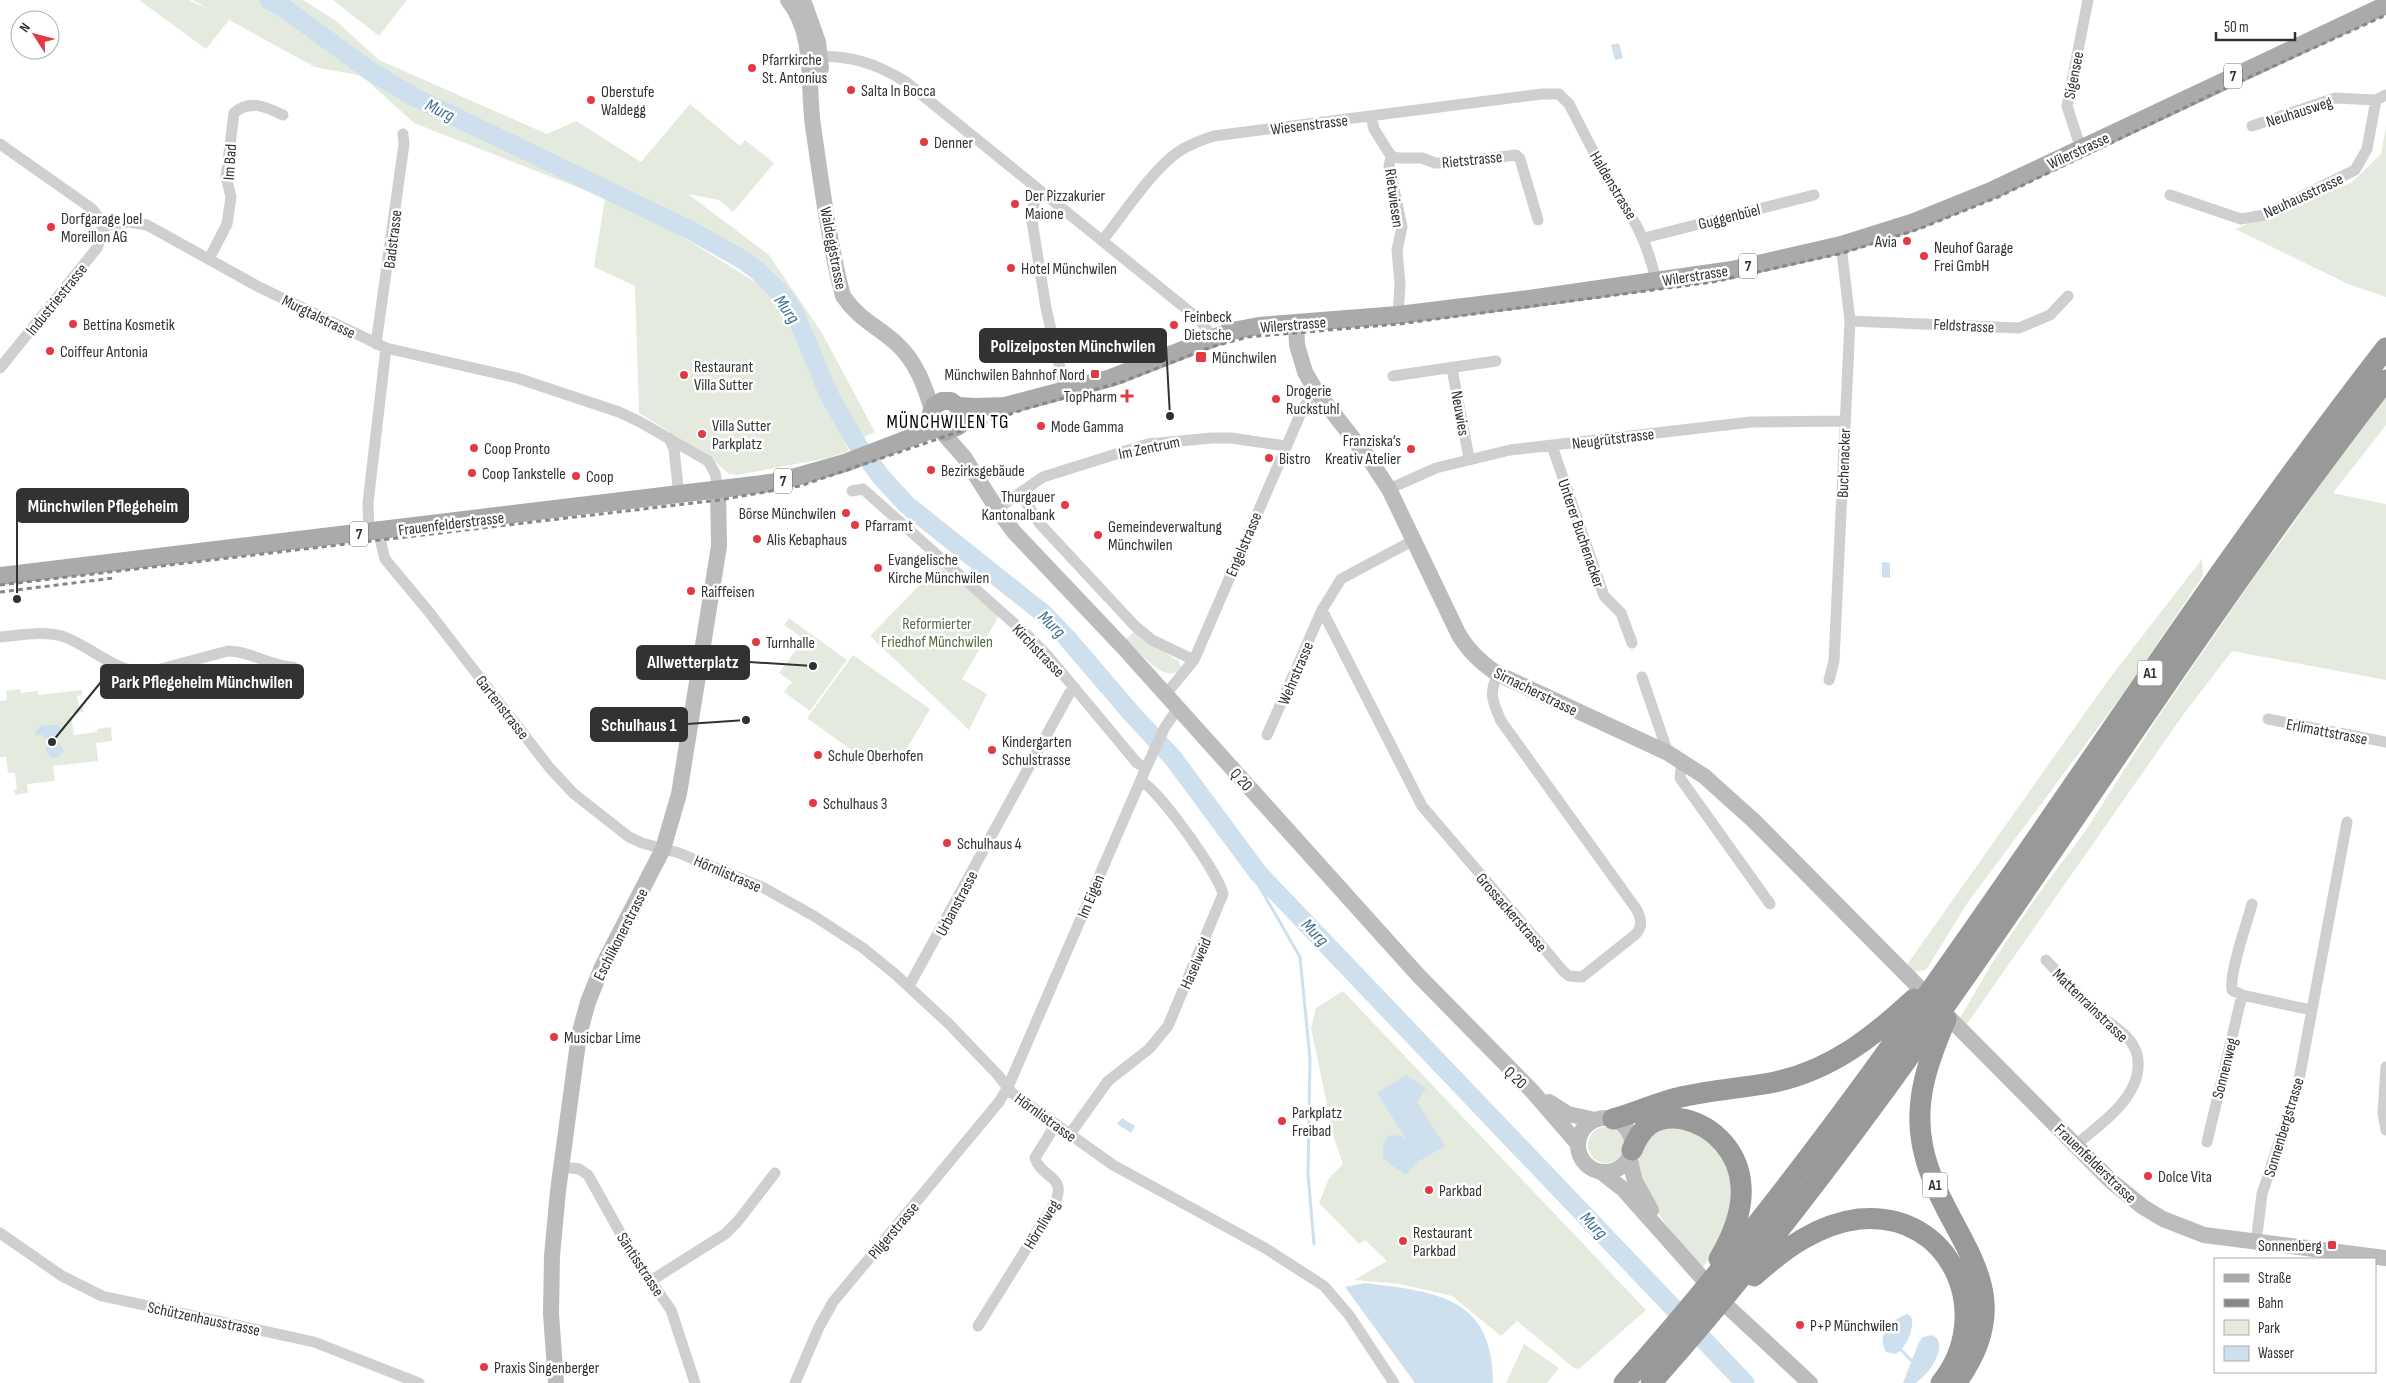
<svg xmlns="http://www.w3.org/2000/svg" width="2386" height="1383" viewBox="0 0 2386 1383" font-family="'Sofia Sans Condensed',sans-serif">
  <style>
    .green { fill: #e4ebde }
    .water { fill: #cee0ed }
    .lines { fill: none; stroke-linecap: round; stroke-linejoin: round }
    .stream { stroke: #cee0ed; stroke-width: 3 }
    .river { stroke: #cee0ed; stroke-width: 19 }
    .street { stroke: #cfcfcf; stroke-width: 11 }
    .secondary { stroke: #bcbcbc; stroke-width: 16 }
    .primary { stroke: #aaa; stroke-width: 18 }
    .highway { stroke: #999; stroke-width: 21 }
    .rail { stroke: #878787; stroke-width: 3; stroke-dasharray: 5 4; stroke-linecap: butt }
    .poi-dot { fill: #e23a43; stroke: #fff; stroke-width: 2 }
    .labels { text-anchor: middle; stroke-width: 5; stroke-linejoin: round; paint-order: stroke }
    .shield { fill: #fff; stroke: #707070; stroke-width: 1 }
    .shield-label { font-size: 15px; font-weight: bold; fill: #323232 }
    .poi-label { font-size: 16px; fill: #323232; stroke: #fff; text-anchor: start }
    .street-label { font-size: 16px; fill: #323232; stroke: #fff }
    .park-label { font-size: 16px; fill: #546d3f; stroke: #fff }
    .water-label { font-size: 18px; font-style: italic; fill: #407193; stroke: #fff }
    .quarter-label { font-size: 19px; letter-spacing: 1px; fill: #000; stroke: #fff }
    .leader { fill: none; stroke: #323232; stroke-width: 2 }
    .callout-dot { fill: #323232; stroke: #fff; stroke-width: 2 }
    .callout { fill: #323232; stroke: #323232; stroke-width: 2 }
    .callout-label { font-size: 18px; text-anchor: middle; font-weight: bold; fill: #fff }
  </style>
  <rect width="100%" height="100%" fill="#fff"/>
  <path class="green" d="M139,0h50l21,10 -17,-10h110l32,20 44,40 168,74 29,-13 65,41 49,-58 50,42 5,-6 29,23 -41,49 -14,-12 -31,-6 81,61 53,78 53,99 -25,12 -72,-149 -86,-58 -52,-23 48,26 89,56 72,155 -21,7 -91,17 -8,-1 -19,-17 -71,-44 -4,-127 -41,-19 11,-69 -191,-75 -52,-47 -47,-9 -86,-47 -23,29z
    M333,0h74l-28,36z
    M2386,126v171l-38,-13 -113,-55 116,-46 30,-29z
    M2386,391v34l-53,68 53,11v176l-154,-29 -49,64 -216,309 -7,-6 34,-58 43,-64 49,-66 70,-110 110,-160 13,-16z
    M2202,559l1,17 -77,114 -158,212 -42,68 -13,2 -7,-6 203,-287z
    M939,565l60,51 -37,63 25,15 -18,36 -99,-94z
    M789,618l58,42 -37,51 -26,-19 8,-10 -13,-9 25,-34 -20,-14z
    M1135,631l41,29 2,-1 3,8c-13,22 -44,-18 -55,-28z
    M853,655l77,54 -25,43 -33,13 -65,-47z
    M20,689l1,4 17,-2v4l44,-5v5l-5,1 2,11 4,-1 1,6 -13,2 3,21 23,-3v-3l14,-2 1,14 -16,2 2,18 -45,5 2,15 -28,3 1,9 -13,2 -1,-5 3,-1 -2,-16h-7l-2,-16h-6v-56l7,-1 -1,-9z
    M1343,991l303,319 -67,59 -5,-1 -57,-47 -16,15 -49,-40 -52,-12 -46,-4 33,-19 -22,-21 -6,4 -40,-41 10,-25 14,-14 -9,-26 -23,-110 5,-20z
    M1685,1125l32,20 18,34 -12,61 -21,28c-18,-21 -76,-85 -64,-115 3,-8 11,-16 16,-23z
    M1588 1145a18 18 0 1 1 36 0a18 18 0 1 1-36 0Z
    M1524,1344l35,24 -12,15h-41z"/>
  <path class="water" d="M1619,43l4,15 -8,2 -4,-15z
    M1882,562l8,1v15l-8,-1z
    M42,725h15l5,4 -5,10 7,12 -6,6h-7l-5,-5 1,-11 -4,-6h-8l1,-4z
    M1406,1075l20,13 -9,14 28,44 -26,15 -13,14 -23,-16v-16l6,-7 11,-1 6,4 -29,-46z
    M1122,1118l13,8 -4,7 -14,-9z
    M1365,1283c71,9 128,13 128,100h-78l-70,-96z
    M1907,1314l4,2c4,13 -4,30 -15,38l-10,-2c-10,-17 5,-32 21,-38z
    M1932,1335c20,8 -6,44 -17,48 -3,0 -9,0 -12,0l16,-41 4,-5z"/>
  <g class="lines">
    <path class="stream" d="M1262,877l-3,9 41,71 10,102 -2,115 6,70
      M1901,1350l10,10"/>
    <path class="river" d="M269,0l15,8 86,63 44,26 278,134 51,29 15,11 26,26 11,17 35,83 29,50 23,31 25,27 137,109 23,24 65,76 41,44 86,116 486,509"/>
    <path class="street" d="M812,57c35,-3 64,6 94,25l294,238 12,17
      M1371,116l3,13 17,27 -2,10 13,61 -5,23 3,34 -2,31
      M2252,126l83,-28 41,2 10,-5
      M0,144l91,64c13,13 14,23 6,40l-97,120
      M2081,149l-14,-43 21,-106
      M1391,156l8,2h23l13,5h15l66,-8 4,4 18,61
      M1041,192l-7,11 -2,18 14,87 19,82
      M2170,195l71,24 23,-4 91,-45 12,-21 9,-49
      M103,226l26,-4 18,3 112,62 127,61 131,30 102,34 21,10 68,39 7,12 3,18
      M1644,238l170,-43
      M1102,241c22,-27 49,-70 76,-89 12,-8 23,-12 36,-16l328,-42h17l10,10c14,27 27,54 42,79 22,35 36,56 45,98
      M209,259l18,-35 4,-27 -5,-20 8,-64c16,-14 32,-6 49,2
      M1850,321l169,7 31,-13 18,-19
      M376,344l28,-200 -1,-10
      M1452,369l17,89
      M1393,376l103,-15
      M669,438l5,11 5,47
      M1552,446l52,150 17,17 11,30
      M1389,489l47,-21 74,-18 241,-28 94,-1
      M852,491l11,-2 163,145 21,21 90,108 9,5
      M1020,493l20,31 95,102 17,14 42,20
      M997,509l46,-32 105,-33 64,-6h19l55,8
      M378,531l7,28 44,53 120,155 24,26 56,44 13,6 37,10 85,35 50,28 49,32 32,26 54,50 49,51 14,18 101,72 152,83 59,38 25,29 45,68
      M369,533l-1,-30 18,-155
      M1412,541l-71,38 -19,31 100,196 142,166 5,4 13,1 54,-43c7,-8 5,-15 1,-24l-136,-189c-8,-19 -13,-27 -3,-47
      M0,637c21,-2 45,-7 65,0 28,11 52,37 84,35l79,-21c23,0 41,15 65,16
      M1642,677l26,76
      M1829,680l5,-19 16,-340 -9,-76
      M1166,694l28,-34 109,-252 13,-17
      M2268,719l118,23
      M1267,735l55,-125
      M1682,761l-2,17 90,126
      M2252,904c-5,19 -23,69 -20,86l10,5 69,15
      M2046,960c17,18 33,37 51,53 12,10 30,20 37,34 6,10 5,26 0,37 -10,25 -39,44 -58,61
      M909,986l160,-292 6,-6
      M2386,1067l-3,46 3,17
      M1070,1134l38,-53 41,-32 19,-23 55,-132c-5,-21 -63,-103 -82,-113
      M2207,1142l35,-147
      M562,1167l17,2 9,6 43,77 40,58 24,73
      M0,1233l62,43 40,20 212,46 105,41
      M2256,1243l6,-49 36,-109 49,-263
      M652,1280l73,-46 13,-13 37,-48
      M978,1326l78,-125c10,-26 -15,-23 -21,-43l21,-34
      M795,1383l24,-56 14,-25 166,-200 9,-15 138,-319 19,-41 13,-19"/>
    <path class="secondary" d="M788,0c28,35 19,85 25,126 8,54 16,118 30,170 17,25 35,30 55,49 18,17 27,41 34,65
      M803,0l15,42 3,26
      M1296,324l1,21 8,27 11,19 54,69 19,29 69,144c10,18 23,30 40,41l170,79 36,23 49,44 358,361 32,26 20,12 41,16 182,23
      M941,431l23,26 33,52 17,23 109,115 295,328 114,116 46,53
      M1549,1102l19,12 27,6
      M1578 1145a27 27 0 1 1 54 0a27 27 0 1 1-54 0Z
      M1629,1157l6,24 16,29
      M1601,1172l22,17 105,118 82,76
      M556,1383l-5,-69 1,-58 6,-65 21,-156 9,-33 14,-35 61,-118 16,-55 40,-248 -1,-55"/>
    <path class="primary" d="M958,406l4,11 -3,9 -14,6 -9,-4 -6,-12 4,-10 8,-5h9l7,5 18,1 29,-1 106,-28 121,-47 27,-5 139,-11 131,-16 203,-29 109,-25 73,-23 79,-32 393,-185
      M0,576l778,-94 67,-19 91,-35"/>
    <path class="highway" d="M1946,1019c-18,42 -33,83 -23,129 19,90 105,137 33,235
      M1613,1119c23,-6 45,-17 68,-22 31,-7 63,-9 94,-15 56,-12 98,-45 139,-83
      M1632,1150c4,-10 9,-19 17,-25 10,-7 23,-8 34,-6 32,7 56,34 58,67 2,26 -9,51 -22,73
      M1754,1276c30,-27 64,-52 105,-57 93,-9 137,96 82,164
      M1624,1383c286,-321 499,-697 762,-1035
      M1651,1383c277,-310 481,-676 735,-1003"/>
    <path class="rail" d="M0,585l719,-85 81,-14 228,-78 94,-26 89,-35 37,-10 151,-13 314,-42 130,-29 76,-24 79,-32 234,-112 154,-70
      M0,592l114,-14"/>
  </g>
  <g class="poi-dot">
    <circle cx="752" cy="68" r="5"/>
    <circle cx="851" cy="90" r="5"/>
    <circle cx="591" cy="100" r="5"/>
    <circle cx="924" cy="142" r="5"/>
    <circle cx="1015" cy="204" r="5"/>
    <circle cx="51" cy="227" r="5"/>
    <circle cx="1907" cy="241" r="5"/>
    <circle cx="1924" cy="256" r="5"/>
    <circle cx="1011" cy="268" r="5"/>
    <circle cx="73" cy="324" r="5"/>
    <circle cx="1174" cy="325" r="5"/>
    <circle cx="50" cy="351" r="5"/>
    <rect x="1195" y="351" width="12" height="12" rx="2.5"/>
    <rect x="1090" y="369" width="10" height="10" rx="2.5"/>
    <circle cx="684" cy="375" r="5"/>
    <path d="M1124.5 388.5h5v5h5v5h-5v5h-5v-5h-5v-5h5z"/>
    <circle cx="1276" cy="399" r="5"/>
    <circle cx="1041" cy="426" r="5"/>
    <circle cx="702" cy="434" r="5"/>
    <circle cx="474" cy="448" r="5"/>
    <circle cx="1411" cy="449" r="5"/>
    <circle cx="1269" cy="458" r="5"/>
    <circle cx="931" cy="470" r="5"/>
    <circle cx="472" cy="473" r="5"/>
    <circle cx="576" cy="476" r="5"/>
    <circle cx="1065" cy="505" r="5"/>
    <circle cx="846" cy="513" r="5"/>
    <circle cx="855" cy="525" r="5"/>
    <circle cx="1098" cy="535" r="5"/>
    <circle cx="757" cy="539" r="5"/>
    <circle cx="878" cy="568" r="5"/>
    <circle cx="691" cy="591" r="5"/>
    <circle cx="756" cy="642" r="5"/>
    <circle cx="992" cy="750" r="5"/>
    <circle cx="818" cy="755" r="5"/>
    <circle cx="813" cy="803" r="5"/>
    <circle cx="947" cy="843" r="5"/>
    <circle cx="554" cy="1037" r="5"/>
    <circle cx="1282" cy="1121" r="5"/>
    <circle cx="2148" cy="1176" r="5"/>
    <circle cx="1429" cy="1190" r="5"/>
    <circle cx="1403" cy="1241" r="5"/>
    <rect x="2327" y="1240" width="10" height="10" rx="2.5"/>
    <circle cx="1800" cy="1325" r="5"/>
    <circle cx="484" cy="1367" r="5"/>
  </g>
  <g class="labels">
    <g class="shield">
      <rect x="2224" y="63.5" width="18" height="25" rx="4"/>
      <rect x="1739" y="253.5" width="18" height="25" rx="4"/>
      <rect x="774" y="468.5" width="18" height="25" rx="4"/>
      <rect x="350" y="521.5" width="18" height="25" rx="4"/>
      <rect x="2137.5" y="660.5" width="25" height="25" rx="4"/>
      <rect x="1922.5" y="1172.5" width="25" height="25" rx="4"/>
    </g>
    <g class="shield-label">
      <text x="2233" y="81">7</text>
      <text x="1748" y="271">7</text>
      <text x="783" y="486">7</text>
      <text x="359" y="539">7</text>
      <text x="2150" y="678">A1</text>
      <text x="1935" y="1190">A1</text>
    </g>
    <g class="poi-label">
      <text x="762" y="65">Pfarrkirche<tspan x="762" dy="18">St. Antonius</tspan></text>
      <text x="861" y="96">Salta In Bocca</text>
      <text x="601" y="97">Oberstufe<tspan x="601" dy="18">Waldegg</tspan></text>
      <text x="934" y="148">Denner</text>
      <text x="1025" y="201">Der Pizzakurier<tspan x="1025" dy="18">Maione</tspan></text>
      <text x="61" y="224">Dorfgarage Joel<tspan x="61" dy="18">Moreillon AG</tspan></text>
      <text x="1897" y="247" text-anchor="end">Avia</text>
      <text x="1934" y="253">Neuhof Garage<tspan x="1934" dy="18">Frei GmbH</tspan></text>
      <text x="1021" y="274">Hotel Münchwilen</text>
      <text x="1184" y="322">Feinbeck<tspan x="1184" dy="18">Dietsche</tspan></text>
      <text x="83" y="330">Bettina Kosmetik</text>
      <text x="60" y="357">Coiffeur Antonia</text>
      <text x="1212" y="363">Münchwilen</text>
      <text x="694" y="372">Restaurant<tspan x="694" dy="18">Villa Sutter</tspan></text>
      <text x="1085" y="380" text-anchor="end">Münchwilen Bahnhof Nord</text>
      <text x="1286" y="396">Drogerie<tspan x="1286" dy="18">Ruckstuhl</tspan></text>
      <text x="1117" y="402" text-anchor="end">TopPharm</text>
      <text x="712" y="431">Villa Sutter<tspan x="712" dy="18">Parkplatz</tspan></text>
      <text x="1051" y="432">Mode Gamma</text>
      <text x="1401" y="446" text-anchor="end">Franziska‘s<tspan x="1401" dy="18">Kreativ Atelier</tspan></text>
      <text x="484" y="454">Coop Pronto</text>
      <text x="1279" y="464">Bistro</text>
      <text x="941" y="476">Bezirksgebäude</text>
      <text x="482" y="479">Coop Tankstelle</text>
      <text x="586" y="482">Coop</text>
      <text x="1055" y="502" text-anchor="end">Thurgauer<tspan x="1055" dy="18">Kantonalbank</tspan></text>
      <text x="836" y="519" text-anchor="end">Börse Münchwilen</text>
      <text x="865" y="531">Pfarramt</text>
      <text x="1108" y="532">Gemeindeverwaltung<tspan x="1108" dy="18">Münchwilen</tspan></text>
      <text x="767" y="545">Alis Kebaphaus</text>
      <text x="888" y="565">Evangelische<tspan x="888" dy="18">Kirche Münchwilen</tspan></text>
      <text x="701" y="597">Raiffeisen</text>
      <text x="766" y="648">Turnhalle</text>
      <text x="1002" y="747">Kindergarten<tspan x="1002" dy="18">Schulstrasse</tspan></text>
      <text x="828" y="761">Schule Oberhofen</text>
      <text x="823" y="809">Schulhaus 3</text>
      <text x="957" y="849">Schulhaus 4</text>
      <text x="564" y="1043">Musicbar Lime</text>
      <text x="1292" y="1118">Parkplatz<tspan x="1292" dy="18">Freibad</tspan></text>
      <text x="2158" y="1182">Dolce Vita</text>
      <text x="1439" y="1196">Parkbad</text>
      <text x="1413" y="1238">Restaurant<tspan x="1413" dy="18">Parkbad</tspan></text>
      <text x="2322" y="1251" text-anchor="end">Sonnenberg</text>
      <text x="1810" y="1331">P+P Münchwilen</text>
      <text x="494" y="1373">Praxis Singenberger</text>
    </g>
    <g class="street-label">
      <text transform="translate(2073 75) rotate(-79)" y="6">Sigensee</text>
      <text transform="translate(2299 111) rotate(-18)" y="6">Neuhausweg</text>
      <text transform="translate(1309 124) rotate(-7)" y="6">Wiesenstrasse</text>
      <text transform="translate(2078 150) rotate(-25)" y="6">Wilerstrasse</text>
      <text transform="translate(1472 159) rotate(-6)" y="6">Rietstrasse</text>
      <text transform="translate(229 162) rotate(-86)" y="6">Im Bad</text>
      <text transform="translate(1614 185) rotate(59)" y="6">Haldenstrasse</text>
      <text transform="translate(2303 195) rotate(-25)" y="6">Neuhausstrasse</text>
      <text transform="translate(1395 198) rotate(82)" y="6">Rietwiesen</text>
      <text transform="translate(1729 216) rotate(-14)" y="6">Guggenbüel</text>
      <text transform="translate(392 239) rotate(-83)" y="6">Badstrasse</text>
      <text transform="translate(834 248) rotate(79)" y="6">Waldeggstrasse</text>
      <text transform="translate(1695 275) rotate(-9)" y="6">Wilerstrasse</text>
      <text transform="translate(56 299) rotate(-51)" y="6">Industriestrasse</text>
      <text transform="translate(319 316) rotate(26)" y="6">Murgtalstrasse</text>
      <text transform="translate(1293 324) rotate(-5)" y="6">Wilerstrasse</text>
      <text transform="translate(1964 325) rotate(3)" y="6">Feldstrasse</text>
      <text transform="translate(1461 413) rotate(80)" y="6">Neuwies</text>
      <text transform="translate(1613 438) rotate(-7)" y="6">Neugrütstrasse</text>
      <text transform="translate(1149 447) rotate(-12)" y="6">Im Zentrum</text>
      <text transform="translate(1843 463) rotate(-88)" y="6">Buchenacker</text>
      <text transform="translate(451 523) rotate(-7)" y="6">Frauenfelderstrasse</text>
      <text transform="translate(1582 533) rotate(71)" y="6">Unterer Buchenacker</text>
      <text transform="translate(1243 544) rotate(-67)" y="6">Engelstrasse</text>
      <text transform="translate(1039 650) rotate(46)" y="6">Kirchstrasse</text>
      <text transform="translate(1295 673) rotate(-67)" y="6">Wehrstrasse</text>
      <text transform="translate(1536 691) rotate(26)" y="6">Sirnacherstrasse</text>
      <text transform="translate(503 707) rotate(52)" y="6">Gartenstrasse</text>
      <text transform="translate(2327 731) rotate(11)" y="6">Erlimattstrasse</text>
      <text transform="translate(1242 779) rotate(48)" y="6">Q 20</text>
      <text transform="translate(728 873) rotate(23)" y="6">Hörnlistrasse</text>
      <text transform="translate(1090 896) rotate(-67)" y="6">Im Eigen</text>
      <text transform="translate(956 903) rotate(-62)" y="6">Urbanstrasse</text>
      <text transform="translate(1512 912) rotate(49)" y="6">Grossackerstrasse</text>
      <text transform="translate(620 934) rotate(-63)" y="6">Eschlikonerstrasse</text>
      <text transform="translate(1195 963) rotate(-66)" y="6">Haselweid</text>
      <text transform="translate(2091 1005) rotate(44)" y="6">Mattenrainstrasse</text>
      <text transform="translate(2224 1068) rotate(-76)" y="6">Sonnenweg</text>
      <text transform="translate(1516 1077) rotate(44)" y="6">Q 20</text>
      <text transform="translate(1046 1117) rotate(36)" y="6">Hörnlistrasse</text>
      <text transform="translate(2283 1127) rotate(-73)" y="6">Sonnenbergstrasse</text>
      <text transform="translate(2096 1163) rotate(44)" y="6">Frauenfelderstrasse</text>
      <text transform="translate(1041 1224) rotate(-59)" y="6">Hörnliweg</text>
      <text transform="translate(893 1230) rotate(-50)" y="6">Pilgerstrasse</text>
      <text transform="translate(641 1264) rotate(57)" y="6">Säntisstrasse</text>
      <text transform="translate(204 1318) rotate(12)" y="6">Schützenhausstrasse</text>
    </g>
    <g class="park-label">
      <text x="937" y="629">Reformierter<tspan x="937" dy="18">Friedhof Münchwilen</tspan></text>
    </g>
    <g class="water-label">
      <text transform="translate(440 110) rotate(26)" y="6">Murg</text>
      <text transform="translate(787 309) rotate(55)" y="6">Murg</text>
      <text transform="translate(1052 624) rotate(44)" y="6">Murg</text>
      <text transform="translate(1315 932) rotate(46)" y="6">Murg</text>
      <text transform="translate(1594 1225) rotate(46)" y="6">Murg</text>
    </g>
    <g class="quarter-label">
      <text x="948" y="428">MÜNCHWILEN TG</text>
    </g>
  </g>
  <path class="leader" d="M1170 416L1166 345M17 599L17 506M813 666L749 662M52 742L101 682M746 720L687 724"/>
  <g class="callout-dot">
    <circle cx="1170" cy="416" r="5"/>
    <circle cx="17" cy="599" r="5"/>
    <circle cx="813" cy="666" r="5"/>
    <circle cx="52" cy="742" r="5"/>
    <circle cx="746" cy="720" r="5"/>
  </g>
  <g class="callout">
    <rect x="980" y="329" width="186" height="33" rx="5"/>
    <rect x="17" y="489" width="171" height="33" rx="5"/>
    <rect x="637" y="646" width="112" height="33" rx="5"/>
    <rect x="101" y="665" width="202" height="33" rx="5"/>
    <rect x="591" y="708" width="96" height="33" rx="5"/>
  </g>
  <g class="callout-label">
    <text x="1073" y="352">Polizeiposten Münchwilen</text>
    <text x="103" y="512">Münchwilen Pflegeheim</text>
    <text x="693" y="668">Allwetterplatz</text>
    <text x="202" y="688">Park Pflegeheim Münchwilen</text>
    <text x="639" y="731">Schulhaus 1</text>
  </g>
  <rect x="2214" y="1258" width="162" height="115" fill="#ffffff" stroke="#adadad"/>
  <rect x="2224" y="1274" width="25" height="8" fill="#aaaaaa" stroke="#adadad"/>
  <text x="2258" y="1283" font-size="15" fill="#323232">Straße</text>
  <rect x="2224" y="1299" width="25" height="8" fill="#878787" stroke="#adadad"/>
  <text x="2258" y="1308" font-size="15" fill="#323232">Bahn</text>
  <rect x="2224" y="1320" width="25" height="15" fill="#e4ebde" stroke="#adadad"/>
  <text x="2258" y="1333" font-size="15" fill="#323232">Park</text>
  <rect x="2224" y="1346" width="25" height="15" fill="#cee0ed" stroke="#adadad"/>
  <text x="2258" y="1358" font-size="15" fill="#323232">Wasser</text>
  <g transform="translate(35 35) rotate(306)"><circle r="24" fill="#ffffff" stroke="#adadad"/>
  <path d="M0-4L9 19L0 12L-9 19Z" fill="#e23a43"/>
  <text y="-8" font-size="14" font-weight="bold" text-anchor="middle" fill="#323232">N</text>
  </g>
  <path d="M2216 32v8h79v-8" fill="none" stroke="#323232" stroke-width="2.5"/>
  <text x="2224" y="32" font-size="15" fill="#323232" stroke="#ffffff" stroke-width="4" paint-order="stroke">50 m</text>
</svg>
